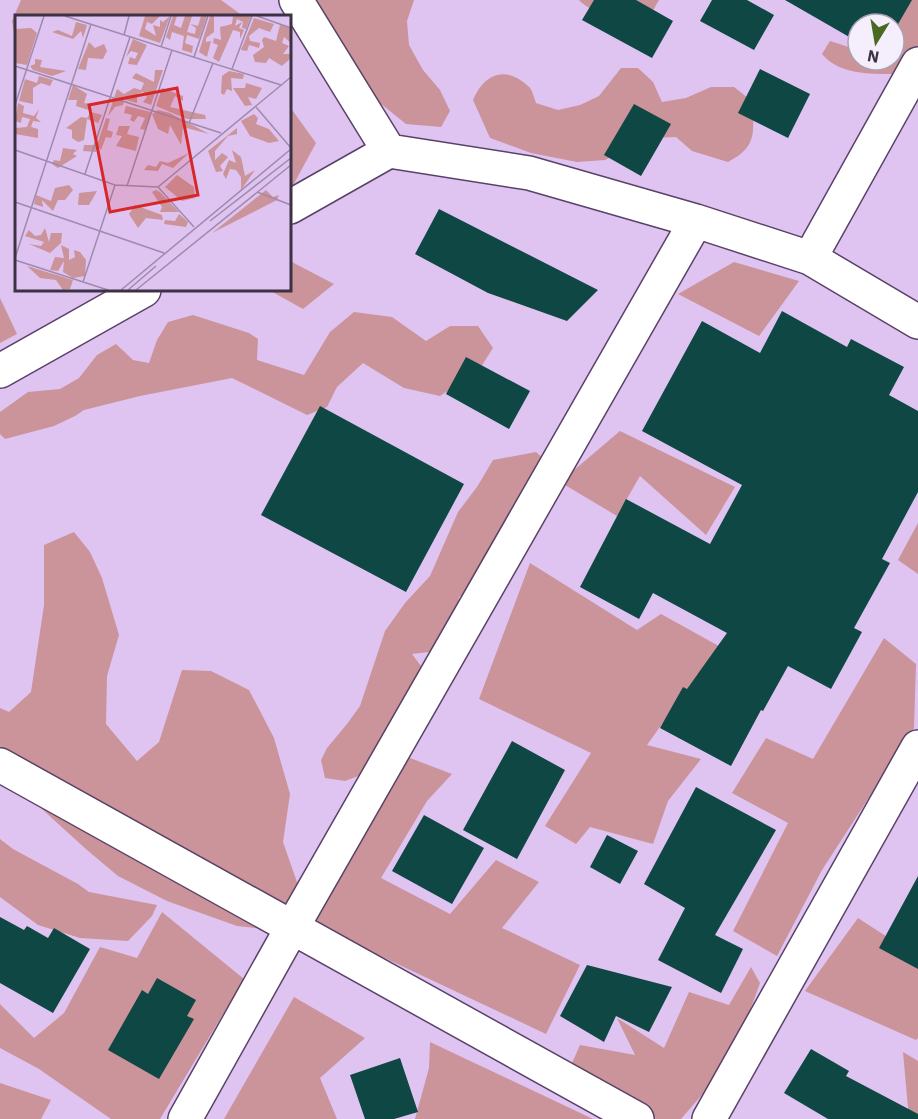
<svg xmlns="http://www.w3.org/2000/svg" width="918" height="1119" viewBox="0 0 918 1119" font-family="'IBM Plex Sans',sans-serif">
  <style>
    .green { fill: #cb939a }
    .building { fill: #0e4744 }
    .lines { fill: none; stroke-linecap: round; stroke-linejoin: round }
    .minor-casing { stroke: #594268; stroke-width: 36 }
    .minor { stroke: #fff; stroke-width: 33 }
    .inset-road { fill: none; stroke: #9e8aac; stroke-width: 1.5 }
    .view { fill: #d62828; fill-opacity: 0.15; stroke: #d62828; stroke-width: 3 }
    .inset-edge { fill: none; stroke: #3d3244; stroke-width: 3 }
  </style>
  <rect width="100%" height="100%" fill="#dfc4f2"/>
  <path class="green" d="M21,0h200l22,16h-227v27l-4,-22z
    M295,0h119l-7,21 2,24 14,25 17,20 10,21 -9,16 -35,-3 -31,-25z
    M579,0h80l-8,14c-22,2 -57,3 -72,-14z
    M903,0h15v59l-17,15c-26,0 -61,2 -79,-20l8,-13 28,9v10h36v-36z
    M621,68h17l15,14 9,20 24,-4 25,-11h23l19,15c0,31 5,44 -25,60l-36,-11 -16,-14 -27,1 -44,22 -28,2 -46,-9 -41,-15 -17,-38c11,-26 32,-35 55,-14 4,3 6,11 8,17l22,7 22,-5 19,-9z
    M290,107l26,36 -26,48z
    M290,261l44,23 -31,25 -34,-19h21z
    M734,262l65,19 -40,55 -81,-42z
    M0,298l17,36 -17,9z
    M354,312l38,5 34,24 24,-15h28l15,22 -14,22 -39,26 -36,-8 -41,-25 -26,24 -10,20 -20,8 -75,-37 -92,18 -56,14 -9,6 -21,10 -49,13 -5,-5v-22l28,-20 32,-3 19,-11 18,-23 19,-11 17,16 16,3 8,-23 11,-18 25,-7 56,18 9,6 -1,21 47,15 26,-43z
    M620,431l115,56 -29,48 -66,-59 -23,40 -57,-34z
    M536,452l8,7 -57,120 -28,18 -4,30 -9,23 -34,4 9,12 -6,18 -51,90 -19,7 -20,-3 -4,-18 6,-12 20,-24 13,-18 25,-75 20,-28 25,-27 28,-64 19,-25 16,-27z
    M918,523v51l-20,-14z
    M74,532l16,20 12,26 17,57 -12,41 -1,48 31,37 22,-19 23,-72 29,1 38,19 25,48 16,56 -7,48 15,43 -22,45 -39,-4 -70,-25 -49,-25 -31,-26 -87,-79v-63l9,4 22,-20 13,-87v-60z
    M530,563l107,67 24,-16 65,36 -29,25 -50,70 54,14 -33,42 -15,43 -63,-17 -14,17 -31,-18 46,-73 -112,-54z
    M884,638l32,26 -2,64 -92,142 -45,86 -44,-25 55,-108 -56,-30 34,-55 47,21z
    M397,753l55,21 -25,27 -46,77 69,36 46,-54 43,22 -37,46 78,37 -34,69 -240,-113z
    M0,839l13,10 65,35 11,8 68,13 -5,11 -24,25 -48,-3 -42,-13 -38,-28z
    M162,912l82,67 -84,140h-49l-72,-50 -39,-21v-44l34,34 30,-25 36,-66 37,11z
    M858,918l60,39v81l-2,2 -111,-49z
    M751,967l9,16 -28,77 -51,59h-66l-54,-31 19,-43 55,10 -18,-37 47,30 25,-56 40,13z
    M294,997l71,41 -45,40 17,41h-113z
    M430,1042l163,77h-178l14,-51z
    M903,1052l15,9v58h-9z
    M0,1083l51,17 -10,19h-41z"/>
  <path class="building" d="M594,0h42l37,21 -21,37 -70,-38z
    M712,0h35l27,15 -20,35 -54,-29z
    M785,0h127l-18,31v-7h-36v18z
    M760,69l50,25 -22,44 -50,-25z
    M634,104l37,20 -30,52 -37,-21z
    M439,209l159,81 -31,31 -79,-28 -73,-39z
    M782,311l65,36 4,-8 53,28 -15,28 29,16v81l-36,67 8,4 -36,65 8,4 -31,57 -43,-23 -25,45 -2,-1 -30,56 -71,-38 23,-41 4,2 40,-56 -74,-40 -14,26 -59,-32 46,-88 84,45 32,-59 -100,-54 60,-110 58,32z
    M466,357l64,34 -21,38 -63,-35z
    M320,406l144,78 -58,108 -145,-77z
    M512,741l53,29 -48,89 -54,-29z
    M696,787l80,43 -61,105 28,14 -22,44 -63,-33 27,-52 -41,-24z
    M424,815l60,33 -32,56 -60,-33z
    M607,835l31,16 -18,33 -30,-17z
    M918,876v93l-39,-21z
    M0,917l24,13 3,-4 21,12 6,-10 36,21 -37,64 -53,-30z
    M587,965l85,22 -23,45 -33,-16 -12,26 -44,-26z
    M157,978l39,22 -9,16 7,3 -35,60 -51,-29 34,-60 6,4z
    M811,1049l38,22 -3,5 72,38v5h-90l-44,-26z
    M400,1058l18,54 -24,7h-29l-15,-44z"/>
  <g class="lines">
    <g class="minor-casing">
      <path id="minor" d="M296,0l93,151
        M290,207l99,-56 140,22 167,48 114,37 108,64
        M810,258l108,-194
        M0,371l144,-81
        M0,765l637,354
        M185,1119l108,-193 403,-705
        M709,1119l209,-372"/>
    </g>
    <use href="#minor" class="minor"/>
  </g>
  <g transform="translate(15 15)">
    <rect width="276" height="276" fill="#dfc4f2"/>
    <path d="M130,1h15l-8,8 -5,-2 -2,7 11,7 -3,-11 7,2v-7l3,2 7,-6 -10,27 -21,-7zM158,1h4l-3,9 7,3 4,-12h7l-5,16 8,2 1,-6 -6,-4 8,2 3,-10h6l-8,23 -12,-4 -2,8 8,3 -1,7 -10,-3 2,-14 -12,-4 -2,8 -4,-3zM195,1h4v16l-8,6v4l5,-1 -4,16 -8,-5zM218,1h18l-5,13 -4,-1 1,-6 -6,-3 -2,7 7,-4 -3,6 5,2 -4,9v-7l-7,-2 -14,32 -6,-4 5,-13 -5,-2 1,-5 7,2 -1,-13 12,-3zM239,3l20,6 -4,8 -11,-4 -10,8 1,5 10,2 -1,5 -10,-3 -2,6 -6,-1zM61,7l11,3 -4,13 -2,-7 -8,8 -21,-7 6,-2 14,6zM265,10l11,3v15l-7,-6 -2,6 7,3 -6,8h8v4l-9,8 -13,-8 -3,5 -11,-1 -2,-7 11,-8 -2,-7 2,-3 12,4zM0,14l16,-1 6,5 -10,32 -12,-2zM118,24l14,6 -10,20 -9,-1 2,-7 5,2 3,-6 -7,-2 -5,6zM74,27l6,6 9,-4 3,7 -4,8 -15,-1 -2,12 -8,-1zM20,44l7,1 -2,7 26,4 -14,5 -19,-6 -3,-4 5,-2zM140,55h8l-12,35 -8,-3 4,-5 -4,-5 -6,2v9l-19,-5 6,3 -1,4 -8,2 -7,9 9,-27 7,5 10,-6 7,2 3,-7 -12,-5 4,-5 18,9zM214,56l15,3 -1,5 -12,-1 1,13 -5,-2 -3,6 -3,-2 1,-17zM24,61l14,4 -3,6 -9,-3 -8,5v16l-14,-3 6,-22 12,4zM231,68l16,5 -6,11 -8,-2 4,8 -7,1 -12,-18h12zM58,70l14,9 -3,9 6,1 2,7 -16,-5 1,-6h-9zM147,73l21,8v5l-8,-5 -5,11 35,8 1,4h-19l-31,-13zM3,88l6,3 -1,7 11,3 5,-7 -3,9 5,4 -8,-1 -2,6 7,2v9l-23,-4v-6l12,-1 3,-8 -8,-2 -1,6 -6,-2zM111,91l25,6 -5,18 -6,-1 5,-11 -7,-2 -4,6 -4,-2 2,-5 -8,-2zM143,95l12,3 39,21 -26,-7 -2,18 -11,-20 -2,9 -10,-5 -6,-15zM76,97l11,3 -4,8 -11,-4 -3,21 -6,2 -6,-4v-8l-6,-2 15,-11 6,1zM239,99l4,4 -2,6 13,5 10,12 -10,2 -19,-7 -9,-15zM91,103l4,1 -3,11 6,2 -2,6 -5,-1 -5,13 -4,-4 -1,6 -13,-1 1,-6h13zM104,111h11l-3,8 12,3 -3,14 -20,-5 6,-10 -6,-1zM222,113v6l-9,2 -13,15v9l7,-7 6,4 -8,9 3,5 -7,1 -8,-21zM48,133l14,2 -4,4 4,2 -19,12 -6,-4 2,-4 6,1zM217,135l9,7 4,19 10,-6 -14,20v-13l-5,-7 -6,-1 -4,10 -3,-5 6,-14 7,3zM174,138l-16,15 -11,-4 -4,7 -14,-1 4,-5 8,2 4,-6 8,2zM162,160l17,12 1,11 -13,3 -17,-14zM54,170l4,5 -8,10h-7l-5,11 -11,-11 1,7 -9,-3 2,-9 15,6 4,-13zM141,175l4,2 19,20h-19l2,-5 -10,-15zM251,175l7,7 6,-2 -2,5 -65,33zM82,176l-8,14h-11l1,-12zM120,190l27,10 1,5 -17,-2 -8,10 -9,-14zM164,199l9,8 -2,5 -22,-3 1,-4 10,1zM30,213l4,14 2,-9h11l-1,10 -11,10 -21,-9 12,2 3,-4 -19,-6 4,-6 6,6 6,-1zM46,230l8,4v11l6,-3 -1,-7 6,2 6,8 -1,16 -12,2 -10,-6 1,-11 -6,10 -8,-1 5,-13 9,1zM12,251l46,14 -3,9 -7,1 -7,-10 -16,-2z" fill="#cb939a"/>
    <path class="inset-road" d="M50,1l216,69M242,1l34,12M109,20l5,-19M146,32l10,-31M179,42l14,-41M0,51l206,67M217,54l20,-53M0,90l29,-89M241,92l35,41M174,108l24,-60M0,135l100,35 43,2 133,-110M70,159l45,-137M112,171l45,-136M143,172l36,40M242,177l34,13M0,187l149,51M195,206l81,-63M0,243l76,-234M0,245l93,30M68,267l32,-97M106,275l170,-141M113,275l28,-24M121,275l155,-125"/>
    <path class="view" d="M162,73l21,107 -88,17 -21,-107z"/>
    <rect width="276" height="276" class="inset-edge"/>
  </g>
  <g transform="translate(876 42) rotate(191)"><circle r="28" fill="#f5eefc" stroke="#aba3b2" stroke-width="1.5"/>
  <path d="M0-4.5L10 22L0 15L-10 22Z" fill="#476920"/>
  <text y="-9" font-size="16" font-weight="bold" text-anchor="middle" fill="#3d3244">N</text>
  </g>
</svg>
